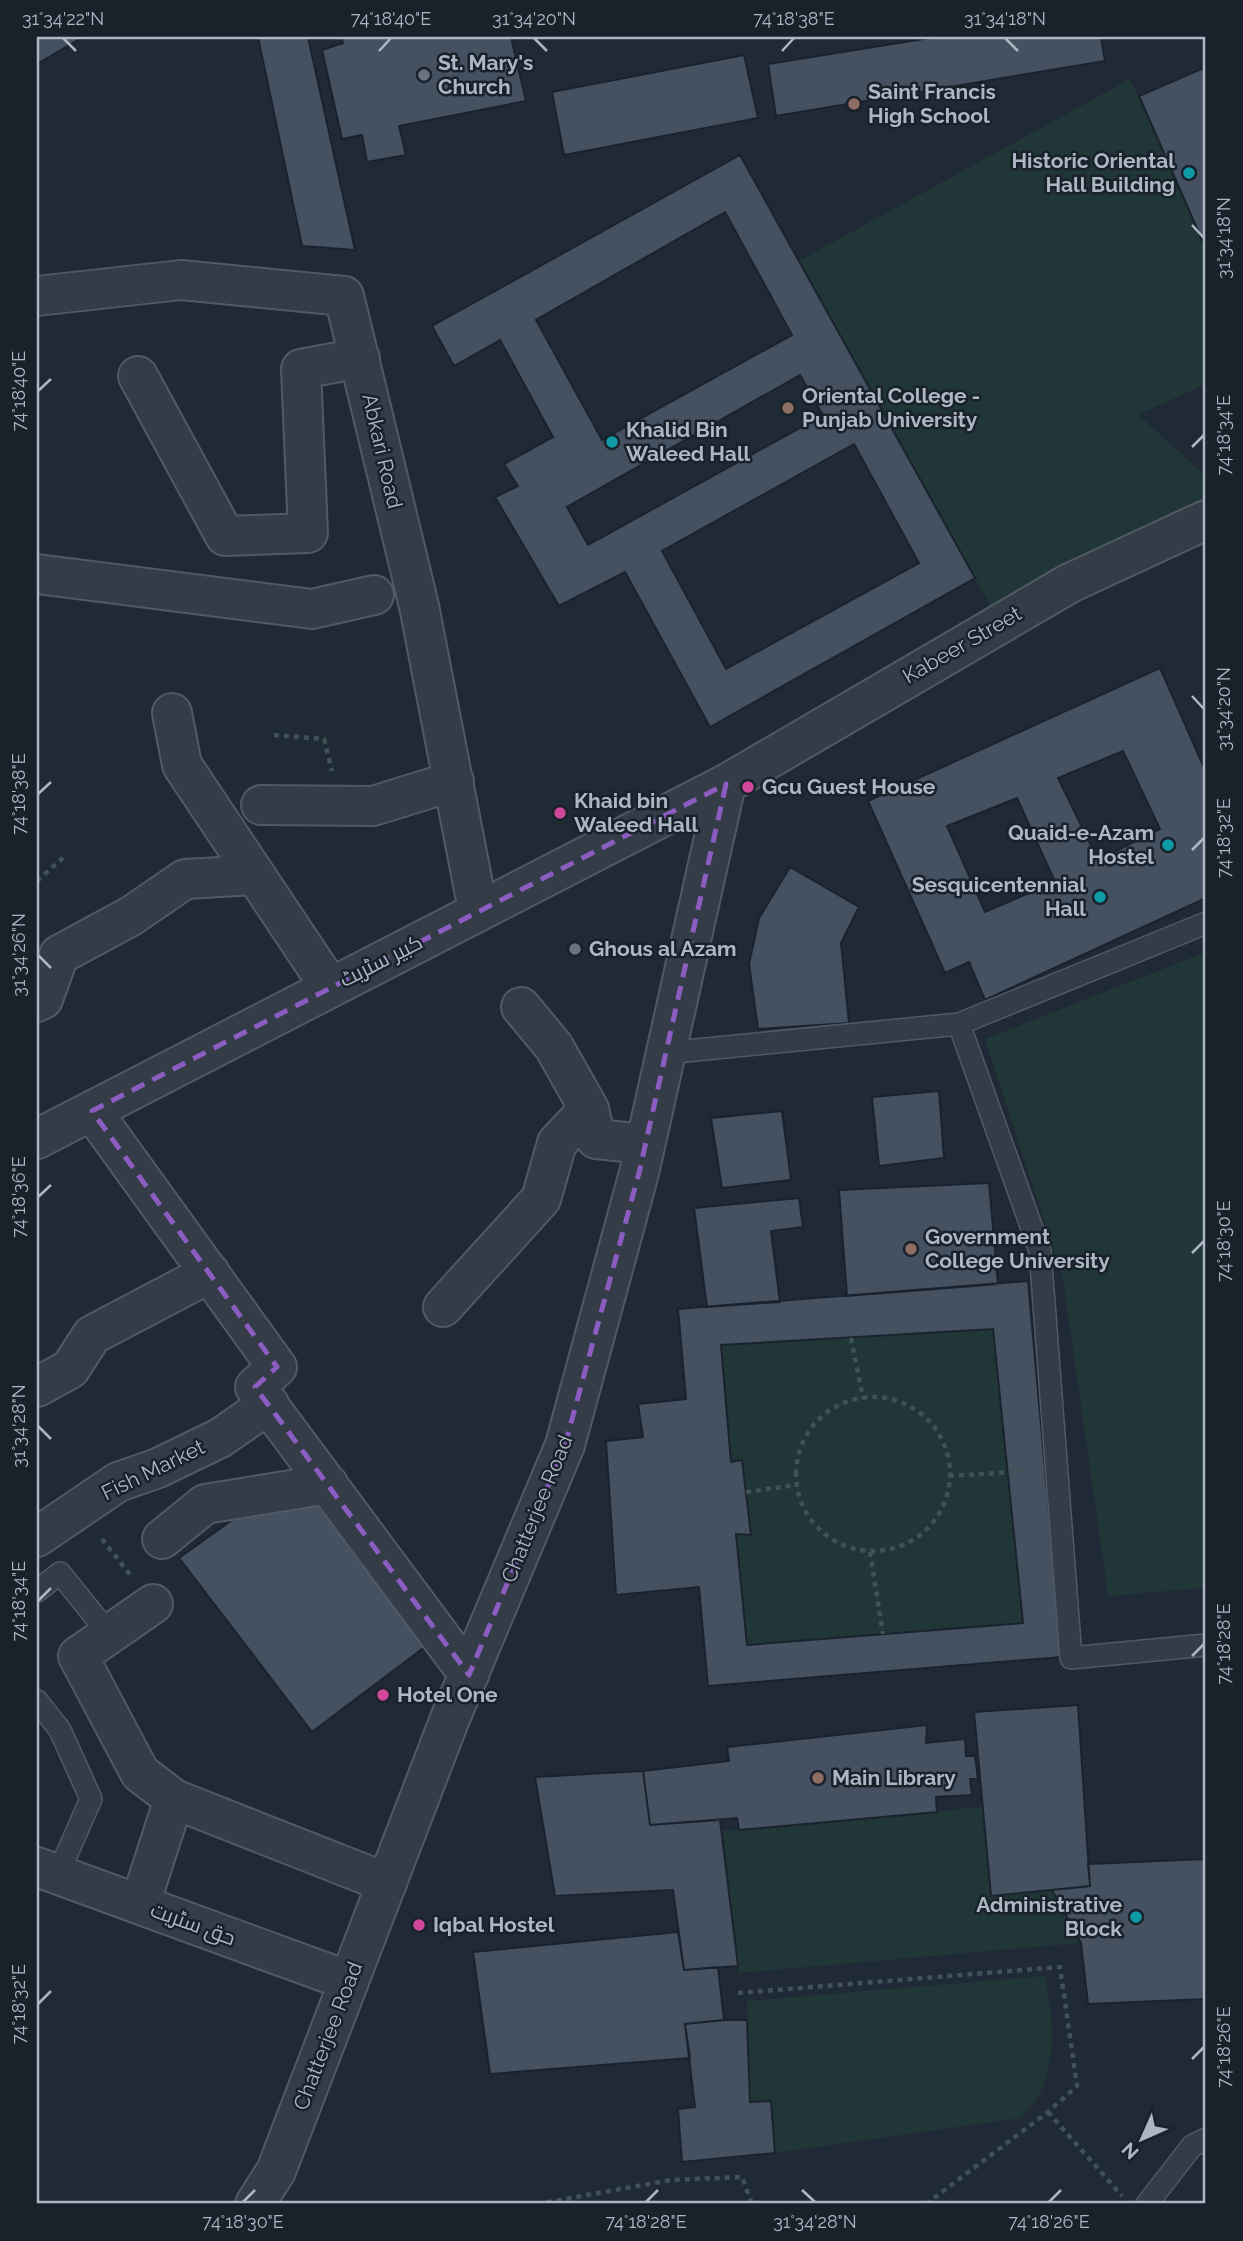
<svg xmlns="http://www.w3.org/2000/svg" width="1243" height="2241" viewBox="0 0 1243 2241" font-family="Raleway,Cairo,sans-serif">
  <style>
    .green { fill: #213637 }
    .building { fill: #455160; stroke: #1a232d; stroke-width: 2; fill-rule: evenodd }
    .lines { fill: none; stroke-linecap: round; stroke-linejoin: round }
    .service-casing { stroke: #505a65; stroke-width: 24 }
    .minor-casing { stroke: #505a65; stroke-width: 42 }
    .tertiary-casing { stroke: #505a65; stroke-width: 42 }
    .path { stroke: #3f5355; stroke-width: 4.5; stroke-dasharray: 5 5; stroke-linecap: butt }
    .service { stroke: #333c47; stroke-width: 21 }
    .minor { stroke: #333c47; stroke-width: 38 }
    .tertiary { stroke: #333c47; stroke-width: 38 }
    .marked { fill: none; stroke: #8c5dc1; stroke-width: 5; stroke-dasharray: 14 9; stroke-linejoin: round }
    .ticks { fill: none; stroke: #adb7c4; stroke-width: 2.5 }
    .worship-dot { fill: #6b7280; stroke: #19212b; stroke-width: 2.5 }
    .education-dot { fill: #8d6e63; stroke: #19212b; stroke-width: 2.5 }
    .culture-dot { fill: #0f9aa8; stroke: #19212b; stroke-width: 2.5 }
    .hotel-dot { fill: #d1479c; stroke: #19212b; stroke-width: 2.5 }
    .labels { text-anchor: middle; stroke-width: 5; stroke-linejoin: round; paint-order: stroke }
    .poi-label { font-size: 21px; font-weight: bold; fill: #adb7c4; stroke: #19212b; text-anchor: start }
    .street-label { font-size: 21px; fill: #adb7c4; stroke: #19212b }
    .neatline { fill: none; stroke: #adb7c4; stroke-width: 2.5 }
    .ticks-label { font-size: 18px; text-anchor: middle; fill: #adb7c4 }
  </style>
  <rect width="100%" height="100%" fill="#202a36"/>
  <path class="green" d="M1130,79l76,170v135l-68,31 68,61v44l-206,103 -201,-362z
    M1206,952v636l-98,8 -45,-317 -78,-240z
    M993,1329l30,294 -276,22 -11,-111h14l-19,-72 -10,-117z
    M983,1806l8,90 61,-6 29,53 -342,30 -16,-142 214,-19z
    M1045,1976c8,39 12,77 -4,115 -5,10 -14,19 -20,27l-246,35 -25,-51 -3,-101z"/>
  <path class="building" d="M37,37h46l-46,27z
    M258,37h50l47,213 -53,-4z
    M341,37h170l15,64 -127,25 7,29 -39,7 -5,-27 -20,4 -20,-89 21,-7z
    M936,37h165l4,24 -329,55 -8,-52z
    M744,55l14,63 -194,37 -12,-63z
    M1206,67v182l-67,-153z
    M740,155l235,423 -265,149 -85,-155 -66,34 -64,-109 23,-11 -14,-22 49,-27 -53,-97 -46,26 -22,-40zM725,212l67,123 -190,105 -66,-120zM800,375l23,40 -235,130 -21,-38zM854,444l65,119 -193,106 -64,-118z
    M1160,668l46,104v126l-221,102 -16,-38 -24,11 -77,-172zM1123,751l37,78 -62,31 -40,-82zM1017,798l38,84 -70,30 -38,-86z
    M790,867l69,40 -18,36 8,80 -91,6 -9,-65 10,-46z
    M939,1091l5,67 -65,8 -7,-69z
    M782,1111l9,69 -69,8 -11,-70z
    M989,1183l9,101 -151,12 -8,-106z
    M799,1198l4,29 -32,4 9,71 -73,5 -13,-99z
    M1028,1281l34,376 -354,29 -9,-99 -83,8 -10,-154 37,-4 -5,-33 48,-5 -8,-90zM993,1329l30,294 -276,22 -11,-111 15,1 -9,-75 -11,2 -10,-117z
    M319,1497l107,149 -114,86 -133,-174 64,-46z
    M1078,1705l12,181 -99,10 -17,-184z
    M927,1725l-1,18 39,-4 1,17h9l3,23h-8l2,16 -36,2 1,15 -198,18 -2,-12 -87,7 -7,-54 86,-10 -2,-14z
    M643,1771l7,54 70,-5 18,146 -54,4 -11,-80 -118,6 -20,-119z
    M1206,1859v140l-118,5 -7,-61 -29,-53 38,-4 -2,-22z
    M678,1932l6,38 34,-3 6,53 -39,4 5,34 -200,16 -17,-122z
    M724,2020h23l3,82 21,-1 4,52 -93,9 -4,-53 17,-2 -10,-83z"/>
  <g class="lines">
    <g class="service-casing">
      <path id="service" d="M959,1024l81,227 31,407 135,-13
        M665,1053l294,-29 247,-101
        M37,1591l23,-18 49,61
        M37,1701l23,29 31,69 -33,75
        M1147,2204l45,-58 14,-7"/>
    </g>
    <g class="minor-casing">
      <path id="minor" d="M37,296l144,-16 163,16 75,310 59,304
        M138,376l87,160 83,-3 -7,-164 59,-11
        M37,574l275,35 62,-14
        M172,713l10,52 148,222
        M261,805l112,1 81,-25
        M37,1002l6,-3 16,-44 72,-39 54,-37 70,-4
        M521,1007l33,40 35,62 7,30 49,5
        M92,1111l185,256 -22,20 214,288
        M443,1307l98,-108 16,-56 32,-34
        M37,1387l33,-18 22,-34 118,-62
        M37,1537l81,-55 40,-14 62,-30 49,-34
        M162,1539l43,-35 123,-20
        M153,1604l-75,52 62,117 34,26 213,84
        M37,1867l312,114
        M140,1904l34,-105"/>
    </g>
    <g class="tertiary-casing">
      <path id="tertiary" d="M37,1139l689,-355 344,-201 136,-63
        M255,2204l21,-33 173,-450 116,-276 74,-272 87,-389"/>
    </g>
    <path class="path" d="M274,735l50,4 8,32
      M37,881l29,-26
      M851,1338l12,60
      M796 1474a77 77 0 1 1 154 0a77 77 0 1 1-154 0Z
      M949,1476l80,-5
      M746,1492l50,-7
      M102,1539l29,37
      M870,1552l13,82
      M738,1993l322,-26 17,119 -29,26 -122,92
      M1048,2112l74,84
      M537,2204l134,-24 71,-3 10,27"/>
    <use href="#service" class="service"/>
    <use href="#minor" class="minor"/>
    <use href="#tertiary" class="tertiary"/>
  </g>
  <path class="marked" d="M726,784l-87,389 -74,272 -96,230 -214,-288 22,-20 -185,-256z"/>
  <path class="ticks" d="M63,38l13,13M534,38l13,13M1005,38l13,13M379,51l12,-13M782,51l12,-13M1192,225l12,13M38,391l13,-12M1192,447l12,-12M1192,696l12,13M38,794l13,-12M1192,850l12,-12M38,955l13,13M38,1197l13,-12M1192,1253l12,-12M38,1426l13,13M38,1601l13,-13M1192,1656l12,-12M38,2004l13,-13M1192,2059l12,-12M802,2190l13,12M243,2202l12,-12M646,2202l12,-12M1049,2202l12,-12"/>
  <g class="worship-dot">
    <circle cx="424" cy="75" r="7"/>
    <circle cx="575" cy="949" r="7"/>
  </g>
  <g class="education-dot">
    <circle cx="854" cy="104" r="7"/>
    <circle cx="788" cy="408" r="7"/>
    <circle cx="911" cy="1249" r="7"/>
    <circle cx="818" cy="1778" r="7"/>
  </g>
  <g class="culture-dot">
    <circle cx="1189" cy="173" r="7"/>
    <circle cx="612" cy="442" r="7"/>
    <circle cx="1168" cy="845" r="7"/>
    <circle cx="1100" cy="897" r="7"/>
    <circle cx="1136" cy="1917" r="7"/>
  </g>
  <g class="hotel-dot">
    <circle cx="748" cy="787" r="7"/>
    <circle cx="560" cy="813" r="7"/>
    <circle cx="383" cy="1695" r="7"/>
    <circle cx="419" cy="1925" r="7"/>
  </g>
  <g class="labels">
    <g class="poi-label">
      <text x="438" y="70">St. Mary's<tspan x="438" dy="24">Church</tspan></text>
      <text x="868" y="99">Saint Francis<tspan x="868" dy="24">High School</tspan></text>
      <text x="1175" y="168" text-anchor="end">Historic Oriental<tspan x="1175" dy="24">Hall Building</tspan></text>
      <text x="802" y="403">Oriental College -<tspan x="802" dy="24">Punjab University</tspan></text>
      <text x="626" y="437">Khalid Bin<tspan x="626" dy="24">Waleed Hall</tspan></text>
      <text x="762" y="794">Gcu Guest House</text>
      <text x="574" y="808">Khaid bin<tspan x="574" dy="24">Waleed Hall</tspan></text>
      <text x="1154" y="840" text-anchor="end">Quaid-e-Azam<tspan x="1154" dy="24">Hostel</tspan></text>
      <text x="1086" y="892" text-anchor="end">Sesquicentennial<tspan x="1086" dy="24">Hall</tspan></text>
      <text x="589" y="956">Ghous al Azam</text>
      <text x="925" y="1244">Government<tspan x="925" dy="24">College University</tspan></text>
      <text x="397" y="1702">Hotel One</text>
      <text x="832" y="1785">Main Library</text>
      <text x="1122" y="1912" text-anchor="end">Administrative<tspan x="1122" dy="24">Block</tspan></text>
      <text x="433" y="1932">Iqbal Hostel</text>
    </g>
    <g class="street-label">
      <text transform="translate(382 451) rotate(77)" y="7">Abkari Road</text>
      <text transform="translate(962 645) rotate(-30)" y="7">Kabeer Street</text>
      <text transform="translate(381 961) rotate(-27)" y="7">کبیر سٹریٹ</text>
      <text transform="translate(153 1470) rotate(-26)" y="7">Fish Market</text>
      <text transform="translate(537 1509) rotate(-68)" y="7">Chatterjee Road</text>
      <text transform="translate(193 1924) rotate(20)" y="7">حق سٹریت</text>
      <text transform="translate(328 2036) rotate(-69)" y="7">Chatterjee Road</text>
    </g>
  </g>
  <rect width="1243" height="2241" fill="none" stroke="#19212b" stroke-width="77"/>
  <g transform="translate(1142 2139) rotate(225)" stroke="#19212b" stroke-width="5" paint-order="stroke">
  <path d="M0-5L12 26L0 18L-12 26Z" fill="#adb7c4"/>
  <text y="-10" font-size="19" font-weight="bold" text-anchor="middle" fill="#adb7c4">N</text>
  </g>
  <rect x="38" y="38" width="1166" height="2164" class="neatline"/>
  <g class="ticks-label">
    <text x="63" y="25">31°34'22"N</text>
    <text x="391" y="25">74°18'40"E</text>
    <text x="534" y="25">31°34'20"N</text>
    <text x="794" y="25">74°18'38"E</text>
    <text x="1005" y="25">31°34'18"N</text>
    <text transform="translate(1224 238) rotate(-90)" y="6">31°34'18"N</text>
    <text transform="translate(19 391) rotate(-90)" y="6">74°18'40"E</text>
    <text transform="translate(1224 435) rotate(-90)" y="6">74°18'34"E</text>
    <text transform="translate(1224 709) rotate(-90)" y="6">31°34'20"N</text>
    <text transform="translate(19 794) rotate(-90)" y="6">74°18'38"E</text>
    <text transform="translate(1224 838) rotate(-90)" y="6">74°18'32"E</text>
    <text transform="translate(19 955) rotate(-90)" y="6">31°34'26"N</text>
    <text transform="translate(19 1197) rotate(-90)" y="6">74°18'36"E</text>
    <text transform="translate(1224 1241) rotate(-90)" y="6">74°18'30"E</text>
    <text transform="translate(19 1426) rotate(-90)" y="6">31°34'28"N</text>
    <text transform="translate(19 1601) rotate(-90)" y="6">74°18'34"E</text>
    <text transform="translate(1224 1644) rotate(-90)" y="6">74°18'28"E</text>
    <text transform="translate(19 2004) rotate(-90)" y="6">74°18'32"E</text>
    <text transform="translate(1224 2047) rotate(-90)" y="6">74°18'26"E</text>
    <text x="243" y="2228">74°18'30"E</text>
    <text x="646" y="2228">74°18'28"E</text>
    <text x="815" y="2228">31°34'28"N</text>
    <text x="1049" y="2228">74°18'26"E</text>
  </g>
</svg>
